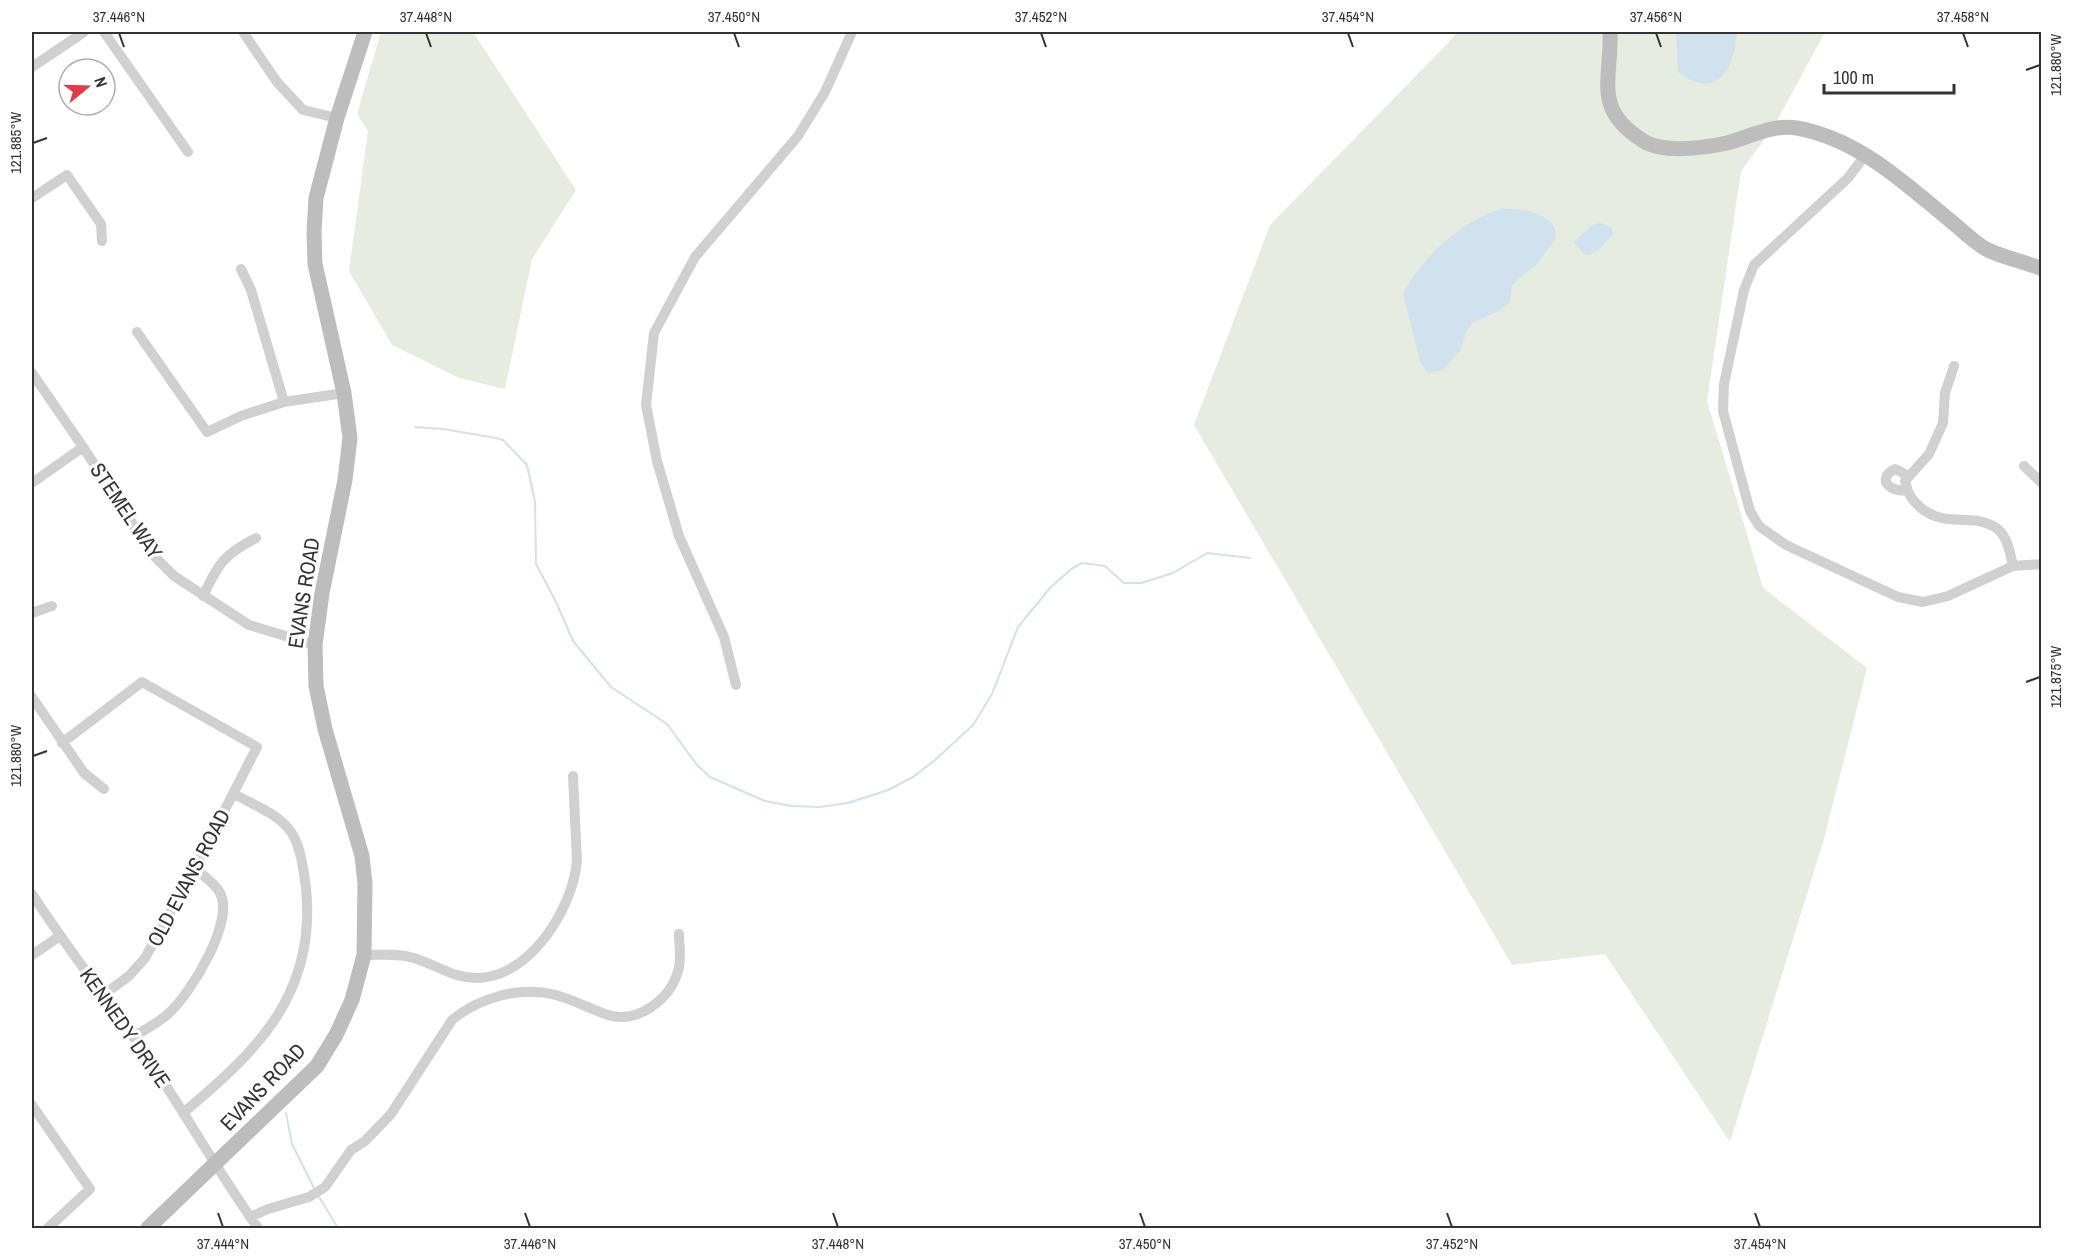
<svg xmlns="http://www.w3.org/2000/svg" width="2073" height="1260" viewBox="0 0 2073 1260" font-family="'Archivo Narrow',sans-serif">
  <style>
    .green { fill: #e6ecdf }
    .water { fill: #cfe2ee }
    .lines { fill: none; stroke-linecap: round; stroke-linejoin: round }
    .stream { stroke: #cfe2ee; stroke-width: 2 }
    .street { stroke: #d0d0d0; stroke-width: 10 }
    .secondary { stroke: #bdbdbd; stroke-width: 15 }
    .ticks { fill: none; stroke: #333; stroke-width: 2 }
    .labels { text-anchor: middle; stroke-width: 6; stroke-linejoin: round; paint-order: stroke }
    .street-label { font-size: 21px; fill: #333; stroke: #fff }
    .neatline { fill: none; stroke: #333; stroke-width: 2 }
    .ticks-label { font-size: 15px; text-anchor: middle; fill: #333 }
  </style>
  <rect width="100%" height="100%" fill="#fff"/>
  <path class="green" d="M381,32h92l103,158 -44,69 -27,130 -46,-11 -67,-33 -43,-74 19,-140 -11,-17z
    M1457,32h368l-52,96 -32,43 -34,230 56,187 104,80 -43,171 -94,303 -125,-188 -93,11 -318,-540 76,-200 178,-182z"/>
  <path class="water" d="M1676,32h61c-2,37 -21,70 -59,40z
    M1500,209c15,-1 48,2 54,19 2,3 1,7 2,10l-20,27 -24,20 -2,17 -10,8 -28,13 -6,10 -6,18 -17,19 -15,3 -8,-12 -17,-67c20,-38 56,-71 97,-85z
    M1600,223l12,5 1,7 -16,16 -8,4 -5,-1 -10,-12 18,-17z"/>
  <g class="lines">
    <path class="stream" d="M415,427l28,2 53,9 7,2 24,25 8,37 1,62 20,38 17,39 38,46 56,37 30,41 13,12 55,24 27,5 28,1 28,-4 40,-13 25,-13 22,-17 38,-35 19,-31 26,-67 32,-39 21,-19 11,-6 23,3 19,17h17l32,-10 34,-20 43,5
      M286,1113l6,31 23,46
      M318,1195l20,33"/>
    <path class="street" d="M104,32l84,120
      M243,32l34,50 26,28 34,8
      M32,67l52,-35
      M1866,154l-18,24 -94,87 -10,25 -20,94 -1,27 27,100 9,15 27,19 112,52 25,5 25,-6 65,-30 29,-2
      M32,198l35,-23 34,49 1,17
      M241,269l10,21 33,112
      M137,332l70,100 34,-16 43,-14 60,-9
      M1954,366l-9,27 -2,30 -14,31 -24,27c4,14 5,17 16,27 25,20 48,5 72,18 14,7 17,26 20,40
      M32,373l51,74 69,107 22,22 75,49 66,20
      M2024,466l18,17
      M32,483l51,-36
      M1907,490c-16,3 -32,-11 -12,-21l14,7
      M203,596c16,-33 20,-41 53,-58
      M32,613l20,-7
      M736,685l-12,-48 -45,-101 -22,-75 -11,-56 8,-72 41,-76 103,-121 27,-44 27,-60
      M32,697l52,76 20,16
      M62,743l80,-61 115,65 -62,121 -50,90 -16,18 -26,19
      M32,894c32,49 67,95 101,142 44,63 81,130 125,192
      M32,955l28,-19
      M364,955c17,0 34,-2 50,3 23,7 40,21 65,20 51,-3 90,-65 97,-110 2,-9 0,-19 0,-28 -1,-21 -2,-43 -3,-64
      M133,1037c11,-7 25,-14 35,-23 22,-19 69,-95 51,-123 -6,-9 -17,-16 -24,-23
      M32,1105l58,84 -42,39
      M183,1113c74,-62 134,-119 123,-225 -3,-20 -5,-45 -18,-60 -14,-16 -36,-24 -54,-34
      M250,1217l18,-8 41,-12 16,-10 26,-37 14,-9 26,-27 61,-94c28,-23 68,-34 104,-25 18,5 34,14 52,20 29,9 62,-15 70,-44 4,-11 1,-25 1,-37"/>
    <path class="secondary" d="M1610,32c2,47 -18,76 32,108 20,14 62,8 85,3 23,-6 44,-19 70,-15 60,11 104,52 150,90 12,9 25,23 39,31 17,9 38,12 56,20
      M148,1228l169,-162 19,-31 16,-35 12,-45 1,-71 -3,-28 -37,-127 -9,-43 -1,-41 7,-52 23,-113 5,-42 -6,-45 -29,-129 -1,-32 2,-34 21,-80 28,-86"/>
  </g>
  <path class="ticks" d="M119,33l5,14M426,33l5,14M734,33l5,14M1041,33l5,14M1348,33l5,14M1656,33l5,14M1963,33l5,14M2026,70l14,-5M33,143l14,-5M2026,682l14,-5M33,756l14,-5M218,1213l5,14M525,1213l5,14M833,1213l5,14M1140,1213l5,14M1447,1213l5,14M1755,1213l5,14"/>
  <g class="labels">
    <g class="street-label">
      <text transform="translate(126 511) rotate(56)" y="7">STEMEL WAY</text>
      <text transform="translate(304 593) rotate(-81)" y="7">EVANS ROAD</text>
      <text transform="translate(189 878) rotate(-62)" y="7">OLD EVANS ROAD</text>
      <text transform="translate(125 1028) rotate(55)" y="7">KENNEDY DRIVE</text>
      <text transform="translate(263 1087) rotate(-46)" y="7">EVANS ROAD</text>
    </g>
  </g>
  <rect width="2073" height="1260" fill="none" stroke="#ffffff" stroke-width="66"/>
  <g transform="translate(87 87) rotate(71)"><circle r="28" fill="#ffffff" stroke="#adadad" stroke-width="1.5"/>
  <path d="M0-4.5L10 22L0 15L-10 22Z" fill="#e63946"/>
  <text y="-9" font-size="16" font-weight="bold" text-anchor="middle" fill="#333333">N</text>
  </g>
  <path d="M1824 84v9h130v-9" fill="none" stroke="#333333" stroke-width="3"/>
  <text x="1833" y="84" font-size="18" fill="#333333" stroke="#ffffff" stroke-width="4.5" paint-order="stroke">100 m</text>
  <rect x="33" y="33" width="2007" height="1194" class="neatline"/>
  <g class="ticks-label">
    <text x="119" y="22">37.446°N</text>
    <text x="426" y="22">37.448°N</text>
    <text x="734" y="22">37.450°N</text>
    <text x="1041" y="22">37.452°N</text>
    <text x="1348" y="22">37.454°N</text>
    <text x="1656" y="22">37.456°N</text>
    <text x="1963" y="22">37.458°N</text>
    <text transform="translate(2056 65) rotate(-90)" y="5">121.880°W</text>
    <text transform="translate(16 143) rotate(-90)" y="5">121.885°W</text>
    <text transform="translate(2056 677) rotate(-90)" y="5">121.875°W</text>
    <text transform="translate(16 756) rotate(-90)" y="5">121.880°W</text>
    <text x="223" y="1249">37.444°N</text>
    <text x="530" y="1249">37.446°N</text>
    <text x="838" y="1249">37.448°N</text>
    <text x="1145" y="1249">37.450°N</text>
    <text x="1452" y="1249">37.452°N</text>
    <text x="1760" y="1249">37.454°N</text>
  </g>
</svg>
